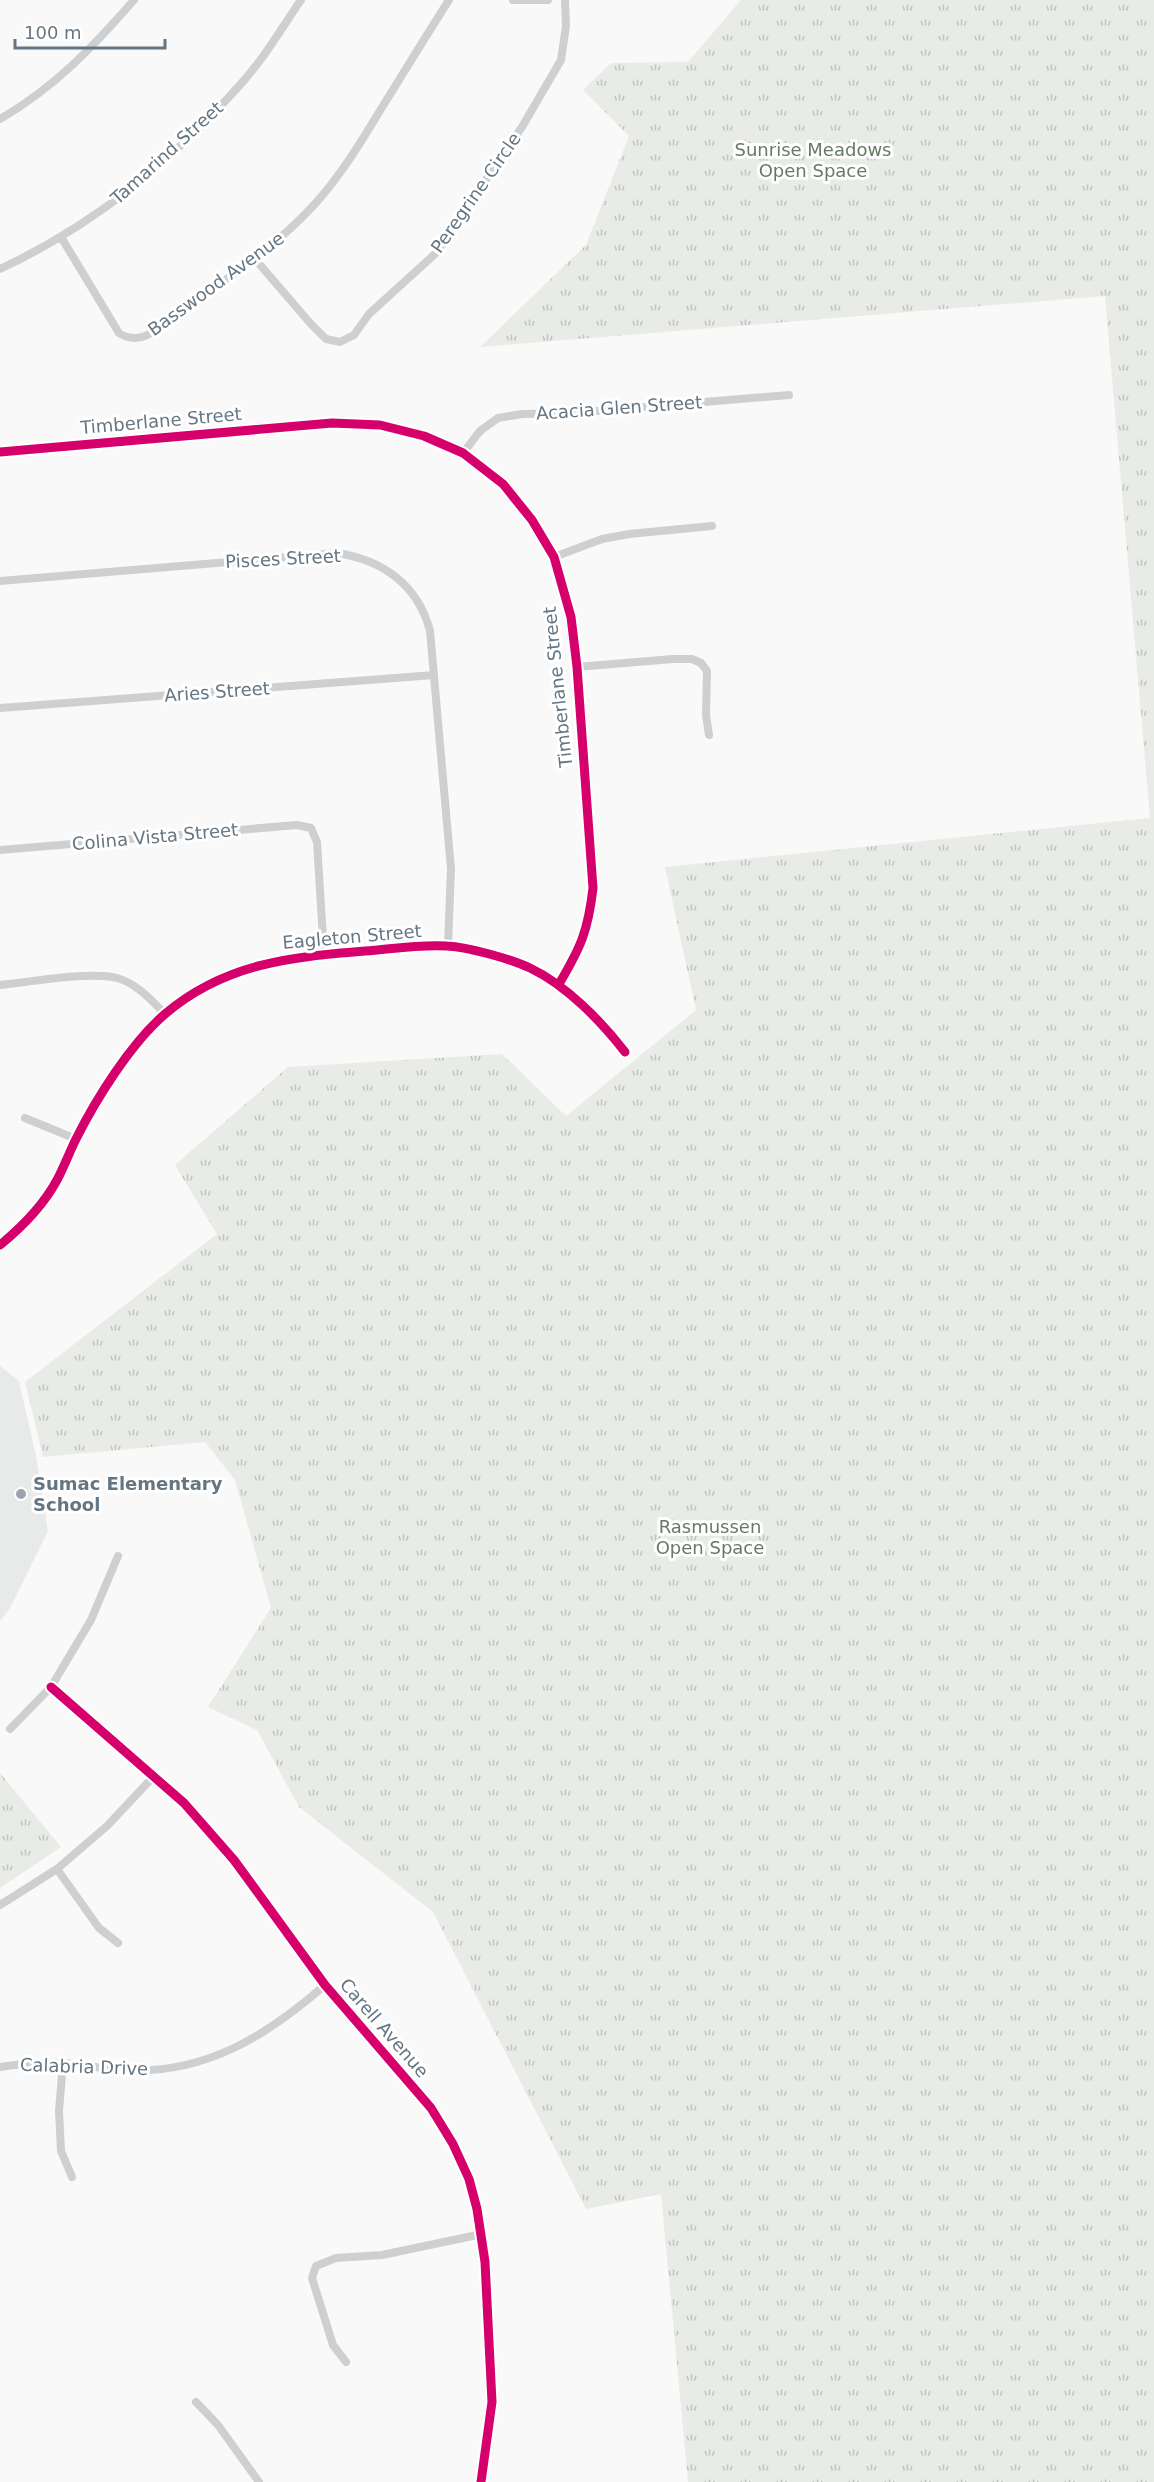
<svg xmlns="http://www.w3.org/2000/svg" width="1154" height="2482" viewBox="0 0 1154 2482" font-family="'DejaVu Sans',sans-serif">
  <style>
    .built { fill: #e8e9e9 }
    .park { fill: url(#park-tufts) }
    .lines { fill: none; stroke-linecap: round; stroke-linejoin: round }
    .minor { stroke: #cecfd0; stroke-width: 8 }
    .cycleway-casing { stroke: #fff; stroke-width: 13 }
    .cycleway { stroke: #d6006c; stroke-width: 9 }
    .poi-dot { fill: #99a4ac; stroke: #fff; stroke-width: 2 }
    .labels { text-anchor: middle; stroke-width: 6; stroke-linejoin: round; paint-order: stroke }
    .park-label { font-size: 18px; fill: #687a64; stroke: #fff }
    .street-label { font-size: 18px; fill: #657683; stroke: #fff }
    .poi-label { font-size: 18px; font-weight: bold; fill: #657683; stroke: #fff; text-anchor: start }
  </style>
  <defs>
    <pattern id="park-tufts" width="24" height="20" patternUnits="userSpaceOnUse" patternTransform="scale(1.5)"><rect width="24" height="20" fill="#e8ebe6"/><path d="M3 7l-1-3M5 7V3M7 7l1-3M15 17l-1-3M17 17v-4M19 17l1-3" fill="none" stroke="#c0c3c0"/></pattern>
  </defs>
  <rect width="100%" height="100%" fill="#f9f9f9"/>
  <path class="built" d="M0,1366l19,15 17,75 12,75 -38,77 -10,13z"/>
  <path class="park" d="M741,0h413v2482h-466l-27,-288 -75,15 -153,-297 -134,-105 -42,-77 -49,-23 63,-99 -36,-128 -30,-38 -162,15 -18,-75 192,-148 -42,-69 113,-98 214,-13 64,62 130,-106 -31,-143 485,-49 -45,-522 -625,51 106,-102 43,-109 -46,-46 28,-27 77,-1z
    M0,1773l61,74 -61,41z"/>
  <g class="lines">
    <path class="minor" d="M513,0h35
      M0,119c54,-31 94,-73 134,-119
      M61,237l58,96c25,16 43,-10 62,-23 47,-31 94,-63 132,-104 27,-29 48,-64 68,-97 23,-37 45,-73 68,-109
      M255,259l55,64 16,16 14,3 14,-7 15,-21 67,-61 86,-126 39,-67 5,-34 -1,-26
      M0,269c94,-44 170,-106 239,-183 24,-26 42,-57 62,-86
      M0,452l332,-29 48,2 44,11 39,17 40,31 29,36 22,37 17,60 6,50 16,221c-5,43 -12,59 -34,96
      M463,453l17,-22 18,-13 24,-4 50,-1 217,-18
      M554,557l48,-18 27,-5 83,-8
      M0,581l337,-28c46,7 81,32 93,78l21,238 -3,77
      M577,667l96,-8h19l9,4 6,8 -1,44 3,20
      M0,708l434,-33
      M0,850l297,-25 14,3 6,14 7,112
      M0,985c29,-3 91,-14 117,-7 19,5 34,22 48,36
      M25,1118l51,21
      M0,1245c22,-18 43,-39 57,-65 7,-13 12,-27 19,-41 20,-40 55,-96 89,-125 60,-51 126,-57 200,-63 27,-2 55,-7 82,-5 21,1 64,13 83,22 36,17 71,53 95,84
      M51,1687l133,116 50,57 91,125 106,123 22,36 16,35 8,30 8,53 7,140 -11,80
      M10,1729l41,-42 40,-67 27,-64
      M57,1869l42,59 19,15
      M0,1905l57,-36 50,-43 47,-50
      M63,2063l-4,48 2,40 11,26
      M0,2067c21,-3 43,-5 64,-4 20,2 40,6 60,7 80,5 143,-34 201,-85
      M346,2362l-13,-17 -21,-67 4,-12 20,-8 46,-3 100,-21
      M196,2402l22,23 41,57"/>
    <g class="cycleway-casing">
      <path id="cycleway" d="M0,452l332,-29 48,2 44,11 39,17 40,31 29,36 22,37 17,60 6,50 16,221c-5,43 -12,59 -34,96
        M0,1245c22,-18 43,-39 57,-65 7,-13 12,-27 19,-41 20,-40 55,-96 89,-125 60,-51 126,-57 200,-63 27,-2 55,-7 82,-5 21,1 64,13 83,22 36,17 71,53 95,84
        M51,1687l133,116 50,57 91,125 106,123 22,36 16,35 8,30 8,53 7,140 -11,80"/>
    </g>
    <use href="#cycleway" class="cycleway"/>
  </g>
  <circle class="poi-dot" cx="21" cy="1494" r="6"/>
  <g class="labels">
    <g class="park-label">
      <text x="813" y="156">Sunrise Meadows<tspan x="813" dy="21">Open Space</tspan></text>
      <text x="710" y="1533">Rasmussen<tspan x="710" dy="21">Open Space</tspan></text>
    </g>
    <g class="street-label">
      <text transform="translate(167 153) rotate(-42)" y="6">Tamarind Street</text>
      <text transform="translate(476 193) rotate(-55)" y="6">Peregrine Circle</text>
      <text transform="translate(216 284) rotate(-36)" y="6">Basswood Avenue</text>
      <text transform="translate(619 408) rotate(-4)" y="6">Acacia Glen Street</text>
      <text transform="translate(161 421) rotate(-5)" y="6">Timberlane Street</text>
      <text transform="translate(283 559) rotate(-3)" y="6">Pisces Street</text>
      <text transform="translate(558 687) rotate(-96)" y="6">Timberlane Street</text>
      <text transform="translate(217 692) rotate(-4)" y="6">Aries Street</text>
      <text transform="translate(155 837) rotate(-5)" y="6">Colina Vista Street</text>
      <text transform="translate(352 937) rotate(-5)" y="6">Eagleton Street</text>
      <text transform="translate(384 2028) rotate(49)" y="6">Carell Avenue</text>
      <text transform="translate(84 2067) rotate(2)" y="6">Calabria Drive</text>
    </g>
    <g class="poi-label">
      <text x="33" y="1490">Sumac Elementary<tspan x="33" dy="21">School</tspan></text>
    </g>
  </g>
  <path d="M15 39v9h150v-9" fill="none" stroke="#657683" stroke-width="3"/>
  <text x="24" y="39" font-size="18" fill="#657683" stroke="#ffffff" stroke-width="4.5" paint-order="stroke">100 m</text>
</svg>
